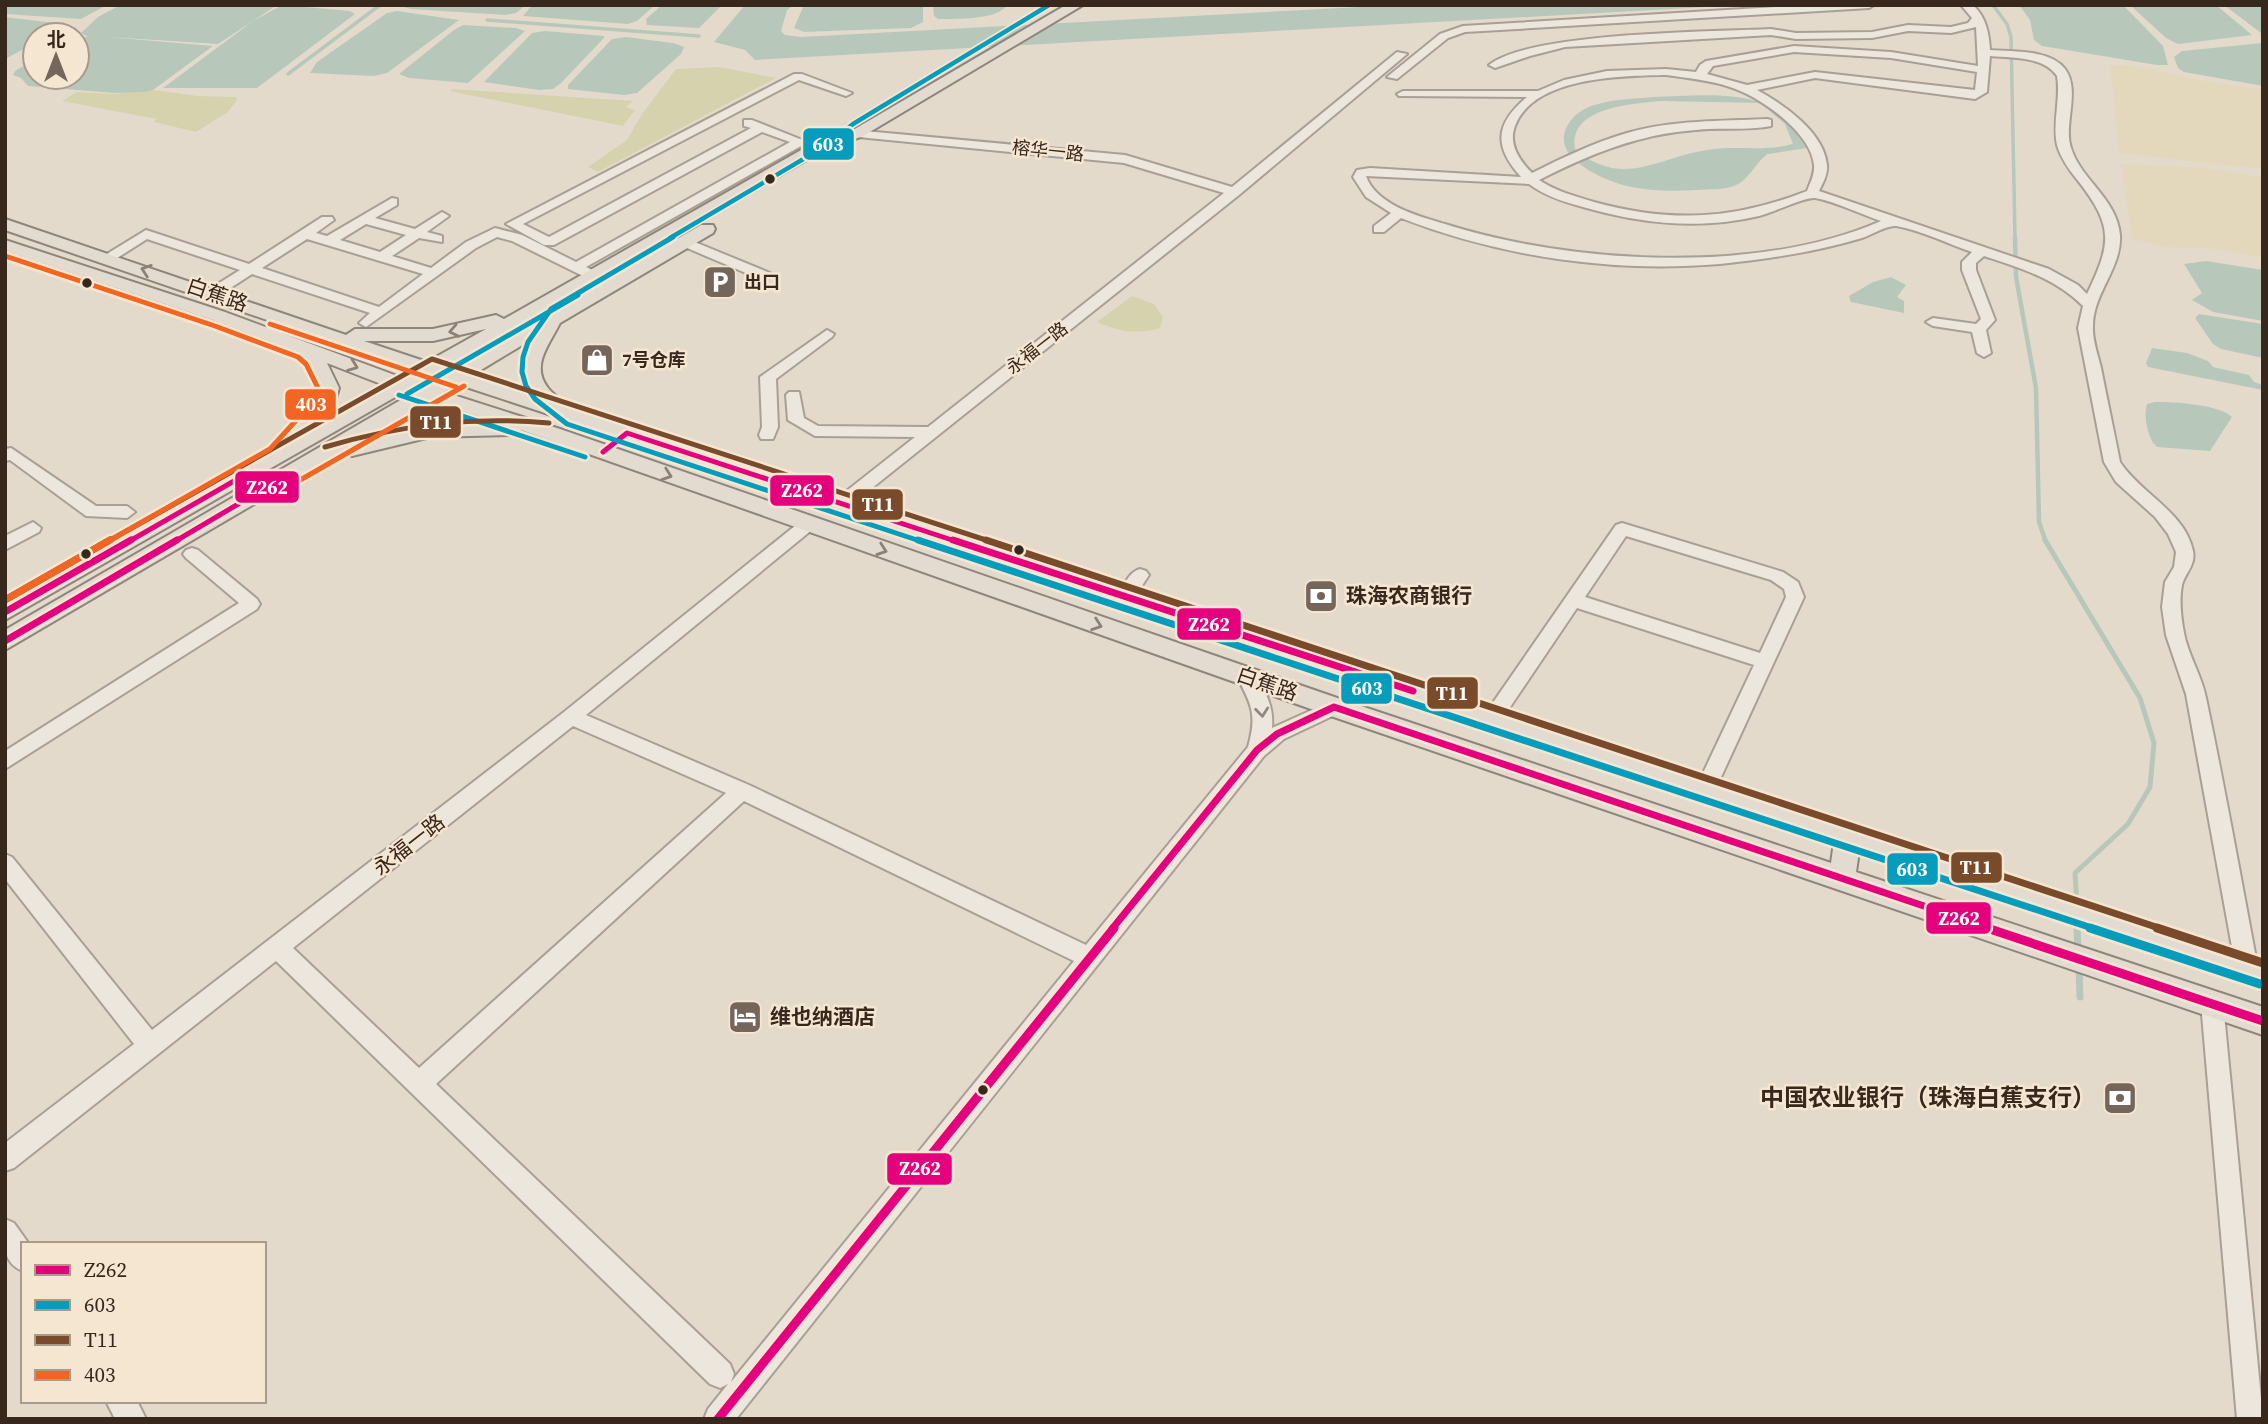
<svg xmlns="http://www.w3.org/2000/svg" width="2268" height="1424" viewBox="0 0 2268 1424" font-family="'Source Serif 4','Noto Sans SC',serif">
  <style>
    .farmland { fill: #e3d7bc }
    .green { fill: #d7d2ae }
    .water { fill: #b7c8bb; fill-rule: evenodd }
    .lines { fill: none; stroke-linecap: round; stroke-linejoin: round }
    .stream-far3 { stroke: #b7c8bb; stroke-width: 3.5 }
    .stream-far2 { stroke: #b7c8bb; stroke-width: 4.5 }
    .stream-far1 { stroke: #b7c8bb; stroke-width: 5 }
    .stream { stroke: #b7c8bb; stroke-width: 7 }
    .minor-casing { stroke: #a99f95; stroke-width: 4 }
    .major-casing { stroke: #8e857c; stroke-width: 4 }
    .minor { fill: #ece6dd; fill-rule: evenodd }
    .major { fill: #e3dbcf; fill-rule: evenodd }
    .bus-1-far2-casing { stroke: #f5e6d1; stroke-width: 10 }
    .bus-1-far1-casing { stroke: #f5e6d1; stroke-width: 12 }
    .bus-1-casing { stroke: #f5e6d1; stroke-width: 14 }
    .bus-2-far3-casing { stroke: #f5e6d1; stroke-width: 8 }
    .bus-2-far2-casing { stroke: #f5e6d1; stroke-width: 10 }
    .bus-2-far1-casing { stroke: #f5e6d1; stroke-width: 12 }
    .bus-2-casing { stroke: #f5e6d1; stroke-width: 14 }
    .bus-3-far2-casing { stroke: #f5e6d1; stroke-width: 10 }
    .bus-3-far1-casing { stroke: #f5e6d1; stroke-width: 12 }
    .bus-3-casing { stroke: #f5e6d1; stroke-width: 14 }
    .bus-4-far1-casing { stroke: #f5e6d1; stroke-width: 10 }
    .bus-4-casing { stroke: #f5e6d1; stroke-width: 12 }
    .bus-1-far2 { stroke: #e5007d; stroke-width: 5 }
    .bus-1-far1 { stroke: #e5007d; stroke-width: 7 }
    .bus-1 { stroke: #e5007d; stroke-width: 9 }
    .bus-2-far3 { stroke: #069cbc; stroke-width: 4.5 }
    .bus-2-far2 { stroke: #069cbc; stroke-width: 5 }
    .bus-2-far1 { stroke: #069cbc; stroke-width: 7 }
    .bus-2 { stroke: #069cbc; stroke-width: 9 }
    .bus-3-far2 { stroke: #7a4b2a; stroke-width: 5 }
    .bus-3-far1 { stroke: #7a4b2a; stroke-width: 7 }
    .bus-3 { stroke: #7a4b2a; stroke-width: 9 }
    .bus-4-far1 { stroke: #f26522; stroke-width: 5 }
    .bus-4 { stroke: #f26522; stroke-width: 7 }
    .oneway { stroke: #8d8176 }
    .oneway2 { stroke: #92867d }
    .bus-dot { fill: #37271d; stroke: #f5e6d1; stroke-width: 2.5 }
    .labels { text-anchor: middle; stroke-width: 5; stroke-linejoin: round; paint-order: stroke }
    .far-street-label { font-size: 18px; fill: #37271d; stroke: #f5e6d1 }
    .far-poi-label { font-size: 18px; font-weight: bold; fill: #37271d; stroke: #f5e6d1; text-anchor: start }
    .street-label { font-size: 21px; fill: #37271d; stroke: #f5e6d1 }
    .poi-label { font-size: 21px; font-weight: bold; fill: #37271d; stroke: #f5e6d1; text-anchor: start }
    .near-poi-label { font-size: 24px; font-weight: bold; fill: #37271d; stroke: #f5e6d1; text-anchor: end }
    .line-badge { stroke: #f5e6d1; stroke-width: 2.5 }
    .badge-label { font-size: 19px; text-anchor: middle; font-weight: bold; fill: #fff }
  </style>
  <rect width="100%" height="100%" fill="#e4dacc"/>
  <path class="farmland" d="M2110,65h20l74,16 59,9v79l-144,-16z
    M2121,164l82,4 60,9v81l-46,-9 -52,-2 -33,-8z"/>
  <path class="green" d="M720,67l56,11 -178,94 -10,-5 39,-27 15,-26 34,-45z
    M452,89l181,12 -7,6 9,3 -12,16 -173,-35z
    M154,90l44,6 38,1 1,3 -9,12 -32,20 -42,-10 2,-3 -94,-18 15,-9 38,2z
    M1132,296l22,8 9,13 -3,11c-24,7 -40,4 -63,-6z
    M453,408l37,12 -4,3 -49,1 2,-7z"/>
  <path class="water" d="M5,5h102l-26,14 -76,-5z
    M120,5h157l-59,39 -110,-7 105,9 -60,44 -7,2 -31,1 -87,-7 -7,-8 -8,-3 2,-4 20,-12v18h42v-40h11l-7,-4 17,-16z
    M282,5l68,6 5,3 -98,74h-94l90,-67z
    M396,5h130l-10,8 -10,2 -95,-6z
    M532,5h123l-18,16 -9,3 -105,-8z
    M662,5h60l-23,23 -52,-3 -1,-6z
    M745,5h49l-7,5 -6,21 4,4 16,2 597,-32h344l-987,55 -10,-10 -31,-8z
    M804,5h119v17l-12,6 -107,4 -10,-4z
    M933,5h73v1c-9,14 -52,13 -68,13l-4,-3z
    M2019,5h104l40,41 5,19h-11l-115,-19 -8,-6 -4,-20z
    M2130,5h86l36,30 -74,9 -12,-6z
    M2224,5h39v29l-2,-1z
    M397,11l62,9 -72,53 -13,3 -64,-3 7,-11 70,-49z
    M5,17l58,7 2,1 -13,10h-17v8l-30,16z
    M463,25l53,3 9,3 -57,52 -59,-5 -10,-4 55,-44z
    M545,31l59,5v2l-43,45 -8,6 -14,1 -55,-8 48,-49z
    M626,37l47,6 11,4 -3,7 -44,39 -13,2 -56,-6v-4l44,-46z
    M2263,43v43l-79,-14 -6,-4 -4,-11 8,-6z
    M1653,97c31,-1 74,-5 103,4 20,6 41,30 51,47l-39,6c-12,7 -18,26 -34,32 -11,4 -25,3 -37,4 -29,2 -64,1 -91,-11 -23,-10 -55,-29 -37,-56 5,-8 16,-16 26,-18 18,-6 39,-6 58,-8zM1660,101l100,2 25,21 8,20c-29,8 -58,1 -86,6 -51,8 -85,39 -132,-1 -7,-42 57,-45 85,-48z
    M2206,261l57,9v51l-50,-9 -21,-12 10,-7 -18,-29z
    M1891,277l15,8 -9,12 7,4v12l-53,-11 -2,-6 24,-14z
    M2199,314l64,10v34l-42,-9 -8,-5 -18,-26z
    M2152,348l35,5 21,8 5,6 36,8 5,7 9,3v5l-115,-23 -2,-4z
    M2155,402c19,0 63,2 77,15l-22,34 -53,-4c-9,-7 -14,-31 -10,-43z"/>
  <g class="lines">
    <path class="stream-far3" d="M1993,5l14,19 4,13 4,201
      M487,20l212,16
      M288,74l92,-69"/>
    <path class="stream-far2" d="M2015,237l1,40 20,111 3,134 7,20"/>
    <path class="stream-far1" d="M2045,540l95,158 14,45 -4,44 -22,37 -53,49 2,33
      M2077,919v10"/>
    <path class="stream" d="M2077,928l1,23
      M2079,968l1,29"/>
    <g class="minor-casing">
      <path id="minor" d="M1811,5h63l-5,3 -404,24 -17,6 -51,41 -10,-2 53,-43 23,-8z
        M1961,5h12c13,12 16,28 17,45 22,2 60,-1 75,19 16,21 -2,56 6,79 10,32 46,51 49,87 2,33 -27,58 -27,91 -1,13 5,29 8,42 6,31 13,63 19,94 20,31 65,50 73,89 3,14 -8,22 -11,34 -3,16 -1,32 2,48 4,22 18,43 22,65 19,90 35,181 52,271l-3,7 -8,3 -8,-3 -3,-7 -50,-275 -20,-59 -4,-28 3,-25 9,-15 2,-15 -8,-18 -13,-17 -39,-35 -12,-20 -26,-134 5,-22c-28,-28 -63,-38 -99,-50l-8,7v7l19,50 -9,10 5,23 -7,4 -7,-4 -5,-21 -39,-6 -7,-4 7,-4 43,6 5,-5 -19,-49v-8l10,-10c-24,-8 -51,-22 -76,-26 -9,-1 -25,9 -34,12 -46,14 -94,21 -142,26 -106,9 -219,-7 -319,-46l-17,14h-10v-6l17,-13 -25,-16 -13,-20 4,-7 13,-2 151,9c-28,-31 -26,-53 6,-80l-128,-1 -2,-2 6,-3h135l26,-11 43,-9 59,-2 30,3 4,-7 6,-4 88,-15 97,6 87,14 -2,-39 -25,6 -43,-2 -36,7 -76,1 -25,-4 -206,12 -35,9 -35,12 -6,-3c41,-33 223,-33 282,-36l25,4 76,-1 36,-7 43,2 17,-4 4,-5zM1794,52l97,6 86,14 -2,18 -160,-18 -68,13 -40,-11 6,-8zM1990,56c21,2 54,0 67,20 4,23 -5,47 0,69 4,14 13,26 22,37 35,45 32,62 8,112l-9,-9 -29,-16 -230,-78c4,-8 9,-17 8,-26 -3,-33 -44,-61 -70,-75l58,-12 160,21 12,-7zM1666,75c21,3 43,5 64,12 29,9 81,45 84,78 1,9 -4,18 -7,26 -74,29 -136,32 -213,11 -19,-6 -39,-11 -55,-22 51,-26 100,-46 157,-50 25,-3 51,1 75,-4v-6l-4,-1c-46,2 -96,1 -140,14 -34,10 -65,25 -95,40 -13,-13 -24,-29 -17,-47 19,-50 108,-50 151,-51zM1366,176l163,8c16,12 35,18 54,23 59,17 116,23 176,9 13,-3 45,-19 56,-18 22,4 45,16 66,23 -124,54 -309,43 -436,3 -27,-8 -69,-19 -79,-48z
        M1397,52l10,2 -168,141 -392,313h-12l-2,-4 2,-4 80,-63 -100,-1 -27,-16 -2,-25 3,-3h10l5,26 14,8 110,1 296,-234 -100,-30 -266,-26 -4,-1v-6l271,25 107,32z
        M794,74h8l50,19 -6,3 -47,-16 -276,144 26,13 202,-109 -7,-2v-6h8l63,25 -6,4 -8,-3 -215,121 11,5v6h-10l-75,-37 -15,-4 -21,11 -110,79 -7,-4 11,-10 -118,-39 -34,22h-10v-6l32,-20 -93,-31 -33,21h-10l-2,-3 44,-27 103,34 73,-47h10l2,3 -18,13 11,3 65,-38 5,1v6l-22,13 40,11 27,-17 7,4 -22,16 15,4v6l-23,-4 -27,18 39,12 35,-26 29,-14 27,7 54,27 214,-120 -28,-10 -208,113h-10l-38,-21zM366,224l40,11 -26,17 -40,-12zM307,239l116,35 -44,33 -117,-39z
        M685,238l85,35 2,3 -7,4 -5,-1 -80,-34 -2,-3z
        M827,330l7,4 -2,3 -56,42 2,48 -5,12h-12l-2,-4 3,-8 -2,-50z
        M11,448l85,58h31l8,6 -8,6 -41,-2 -76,-56 -5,1v-12z
        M807,519l6,2 2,4 -2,4 -227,186 163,70 337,160 162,-198c9,-32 4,-42 -11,-70l2,-5h14c12,18 21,34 19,56l62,-28 7,2 3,5 -3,5 -57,27 -20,17 -528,663h-32l4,-10 20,-25 -8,4 -10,-4 -434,-423 -262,207 -9,3v-28l129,-99 -129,-165v-25l7,3 140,173 412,-318 237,-191zM573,726l153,67 -307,275 -126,-120zM744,801l330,160 -343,421 3,-8 -4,-10 -294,-280z
        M33,522l8,6 -2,4 -34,18v-14z
        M1622,523l161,49 15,10 6,15 -88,191 -3,6 -7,2 -7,-2 -3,-6 58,-123 -177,-57 -77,114 -7,3 -7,-3 -3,-5 133,-192zM1626,536l145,44 13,9 2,8 -26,56 -175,-56z
        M192,548l6,2 59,49 3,5 -3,5 -252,160v-18l234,-148 -53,-45 -3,-4 3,-4z
        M1140,569l6,2 3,4 -17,26h-12l-3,-5c6,-10 12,-24 23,-27z
        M2212,992l8,4 3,7 40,416h-26l-36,-416 3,-7z
        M5,1219l9,4 15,21h-6v27c-23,-9 -18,-31 -18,-52z
        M106,1401h31l9,18h-31z"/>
    </g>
    <g class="major-casing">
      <path id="major" d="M1066,5h17l-220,131 -41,15 -376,217 6,2 249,-145h12l2,4 -2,4 -153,90c-10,21 -30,42 -12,65 6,8 15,12 20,19l779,253 916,301v26l-404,-136 -3,21 407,135v28l-938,-321 -804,-284 -9,5 -81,2 -79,19 -9,-4 -338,198v-20l406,-236 -7,-2 -399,228v-19l282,-159 -2,-3 3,-5 28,-33 3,-13 -12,-27 -9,-9 -85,-32 -208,-69v-11l220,72 175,65 13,-7 -408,-140v-11l341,116 9,-6h78l63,-14 8,4 306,-174 43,-15zM486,329l-59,33 -63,-21h69zM529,341c-10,20 -9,39 5,56l-63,-21zM327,363l59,23 -68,38 17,-22 4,-14zM432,376l6,2 -13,8 -6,-2zM457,384l874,288 503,170 -3,21 -488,-163 -783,-271 -116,-37zM430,400l65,22 -64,2 -65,14z"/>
    </g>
    <use href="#minor" class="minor"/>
    <use href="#major" class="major"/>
    <g class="bus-1-far2-casing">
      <path id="bus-1-far2" d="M603,452l24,-19 331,109
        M128,542l120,-69 19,14 -93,55"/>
    </g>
    <g class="bus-1-far1-casing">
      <path id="bus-1-far1" d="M953,540l460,151
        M5,612l126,-72
        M5,641l172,-101
        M1112,929l145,-179 20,-16 57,-27 658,222"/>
    </g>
    <g class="bus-1-casing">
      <path id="bus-1" d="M1987,928l276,93
        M718,1419l396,-491"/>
    </g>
    <g class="bus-2-far3-casing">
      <path id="bus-2-far3" d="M670,238l157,-93 26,-21 196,-119"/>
    </g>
    <g class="bus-2-far2-casing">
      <path id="bus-2-far2" d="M673,237l-122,72 -23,33 -5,15 -1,15 4,14 9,13 32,25 356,118
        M407,394l171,-99
        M399,395l186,62"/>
    </g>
    <g class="bus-2-far1-casing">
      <path id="bus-2-far1" d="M918,540l1177,389"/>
    </g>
    <g class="bus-2-casing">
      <path id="bus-2" d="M2090,928l170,56"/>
    </g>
    <g class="bus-3-far2-casing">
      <path id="bus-3-far2" d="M325,447c75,-22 146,-31 224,-24
        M107,542l325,-183 560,183"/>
    </g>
    <g class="bus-3-far1-casing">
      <path id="bus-3-far1" d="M986,540l1176,389
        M5,600l105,-60"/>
    </g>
    <g class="bus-3-casing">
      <path id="bus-3" d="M2157,928l106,35"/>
    </g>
    <g class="bus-4-far1-casing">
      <path id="bus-4-far1" d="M5,256l210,70 83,31 8,7 12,24 -7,16 -41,45 -163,93
        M270,324l186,63
        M288,487l176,-101"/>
    </g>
    <g class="bus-4-casing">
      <path id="bus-4" d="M5,600l105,-60"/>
    </g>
    <use href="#bus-1-far2" class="bus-1-far2"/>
    <use href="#bus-1-far1" class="bus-1-far1"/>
    <use href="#bus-1" class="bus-1"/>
    <use href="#bus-2-far3" class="bus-2-far3"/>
    <use href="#bus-2-far2" class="bus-2-far2"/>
    <use href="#bus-2-far1" class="bus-2-far1"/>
    <use href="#bus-2" class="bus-2"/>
    <use href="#bus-3-far2" class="bus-3-far2"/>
    <use href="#bus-3-far1" class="bus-3-far1"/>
    <use href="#bus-3" class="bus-3"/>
    <use href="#bus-4-far1" class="bus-4-far1"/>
    <use href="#bus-4" class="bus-4"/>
  </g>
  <defs><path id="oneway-chevron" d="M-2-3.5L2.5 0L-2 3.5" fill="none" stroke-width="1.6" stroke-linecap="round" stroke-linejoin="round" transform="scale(1.75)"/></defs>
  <g class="oneway">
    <use href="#oneway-chevron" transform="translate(146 270) rotate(-161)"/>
    <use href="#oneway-chevron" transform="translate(454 331) rotate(168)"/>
    <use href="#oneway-chevron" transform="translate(353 366) rotate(21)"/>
    <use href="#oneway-chevron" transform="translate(667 475) rotate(19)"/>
    <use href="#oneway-chevron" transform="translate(882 550) rotate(19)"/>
    <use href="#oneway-chevron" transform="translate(1097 625) rotate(19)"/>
  </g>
  <use class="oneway2" href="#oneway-chevron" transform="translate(1262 712) rotate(84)"/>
  <defs>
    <g id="parking-square" transform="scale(1.75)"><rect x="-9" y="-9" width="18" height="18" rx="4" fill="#74665a" stroke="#f5e6d1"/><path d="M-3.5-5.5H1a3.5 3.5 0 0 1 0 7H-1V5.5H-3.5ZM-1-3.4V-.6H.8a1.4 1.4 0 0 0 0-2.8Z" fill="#fff"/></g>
    <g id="shop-square" transform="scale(1.75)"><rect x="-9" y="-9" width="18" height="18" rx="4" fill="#74665a" stroke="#f5e6d1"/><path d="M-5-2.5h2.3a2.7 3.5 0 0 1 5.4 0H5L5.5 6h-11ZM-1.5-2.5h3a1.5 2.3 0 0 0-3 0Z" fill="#fff"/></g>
    <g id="bank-square" transform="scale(1.75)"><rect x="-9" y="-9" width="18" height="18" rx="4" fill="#74665a" stroke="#f5e6d1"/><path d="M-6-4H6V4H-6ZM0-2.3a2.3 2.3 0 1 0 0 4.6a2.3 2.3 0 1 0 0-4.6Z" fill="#fff"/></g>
    <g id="hotel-square" transform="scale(1.75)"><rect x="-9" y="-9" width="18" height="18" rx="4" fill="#74665a" stroke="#f5e6d1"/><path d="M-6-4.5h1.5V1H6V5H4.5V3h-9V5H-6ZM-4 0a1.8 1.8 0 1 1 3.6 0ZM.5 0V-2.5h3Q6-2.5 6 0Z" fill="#fff"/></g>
  </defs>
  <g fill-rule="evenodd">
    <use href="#parking-square" x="720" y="282"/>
    <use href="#shop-square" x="597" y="360"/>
    <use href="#bank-square" x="1321" y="596"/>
    <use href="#hotel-square" x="745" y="1017"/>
    <use href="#bank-square" x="2120" y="1098"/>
  </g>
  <g class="bus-dot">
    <circle cx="770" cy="179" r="6"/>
    <circle cx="87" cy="283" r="6"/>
    <circle cx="1019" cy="550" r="6"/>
    <circle cx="86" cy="554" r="6"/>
    <circle cx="983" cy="1090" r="6"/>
  </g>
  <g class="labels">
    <g class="far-street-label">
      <text transform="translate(1048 151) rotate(6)" y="6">榕华一路</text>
      <text transform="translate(1037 348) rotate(-38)" y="6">永福一路</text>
    </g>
    <g class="far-poi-label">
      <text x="744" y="288">出口</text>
      <text x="622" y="366">7号仓库</text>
    </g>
    <g class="street-label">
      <text transform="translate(217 295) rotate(19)" y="7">白蕉路</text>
      <text transform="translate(1267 684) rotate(19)" y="7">白蕉路</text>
      <text transform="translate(409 845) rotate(-38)" y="7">永福一路</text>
    </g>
    <g class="poi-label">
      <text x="1346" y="603">珠海农商银行</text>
      <text x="770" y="1024">维也纳酒店</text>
    </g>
    <g class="near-poi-label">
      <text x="2096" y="1106">中国农业银行（珠海白蕉支行）</text>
    </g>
  </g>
  <g class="line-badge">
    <rect x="802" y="127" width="53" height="34" rx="7" fill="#069cbc"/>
    <rect x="284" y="388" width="53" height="33" rx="7" fill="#f26522"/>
    <rect x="409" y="405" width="53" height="34" rx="7" fill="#7a4b2a"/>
    <rect x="234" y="470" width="66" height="34" rx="7" fill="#e5007d"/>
    <rect x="769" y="474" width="66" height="33" rx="7" fill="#e5007d"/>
    <rect x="851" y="488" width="53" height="33" rx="7" fill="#7a4b2a"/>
    <rect x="1176" y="607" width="66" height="34" rx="7" fill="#e5007d"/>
    <rect x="1340" y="672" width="53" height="33" rx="7" fill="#069cbc"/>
    <rect x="1426" y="676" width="53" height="34" rx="7" fill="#7a4b2a"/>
    <rect x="1950" y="851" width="53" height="33" rx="7" fill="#7a4b2a"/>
    <rect x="1886" y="852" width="53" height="34" rx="7" fill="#069cbc"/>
    <rect x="1925" y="901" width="67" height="34" rx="7" fill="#e5007d"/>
    <rect x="886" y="1152" width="67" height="34" rx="7" fill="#e5007d"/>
  </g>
  <g class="badge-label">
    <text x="828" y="151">603</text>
    <text x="311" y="411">403</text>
    <text x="436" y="429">T11</text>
    <text x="267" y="494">Z262</text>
    <text x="802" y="497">Z262</text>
    <text x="878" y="511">T11</text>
    <text x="1209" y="631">Z262</text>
    <text x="1367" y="695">603</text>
    <text x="1452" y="700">T11</text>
    <text x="1976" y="874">T11</text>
    <text x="1912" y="876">603</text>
    <text x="1959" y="925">Z262</text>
    <text x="920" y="1175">Z262</text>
  </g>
  <rect width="2268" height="1424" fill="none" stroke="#37271d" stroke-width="14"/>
  <rect x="21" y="1242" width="245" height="161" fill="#f5e6d1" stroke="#a99a89" stroke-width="2"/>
  <rect x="35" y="1265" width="35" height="10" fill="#e5007d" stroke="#a99a89" stroke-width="2"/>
  <text x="84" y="1277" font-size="21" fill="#37271d">Z262</text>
  <rect x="35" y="1300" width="35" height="10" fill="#069cbc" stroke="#a99a89" stroke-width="2"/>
  <text x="84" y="1312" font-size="21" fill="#37271d">603</text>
  <rect x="35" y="1335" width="35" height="10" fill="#7a4b2a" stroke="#a99a89" stroke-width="2"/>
  <text x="84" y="1347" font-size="21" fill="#37271d">T11</text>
  <rect x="35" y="1370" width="35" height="10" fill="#f26522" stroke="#a99a89" stroke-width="2"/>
  <text x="84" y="1382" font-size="21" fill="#37271d">403</text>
  <g transform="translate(56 56)"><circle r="33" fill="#f5e6d1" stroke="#a99a89" stroke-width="2"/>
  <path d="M0-5L12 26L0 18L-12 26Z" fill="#74665a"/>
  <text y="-10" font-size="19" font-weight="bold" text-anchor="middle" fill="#37271d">北</text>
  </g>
</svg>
